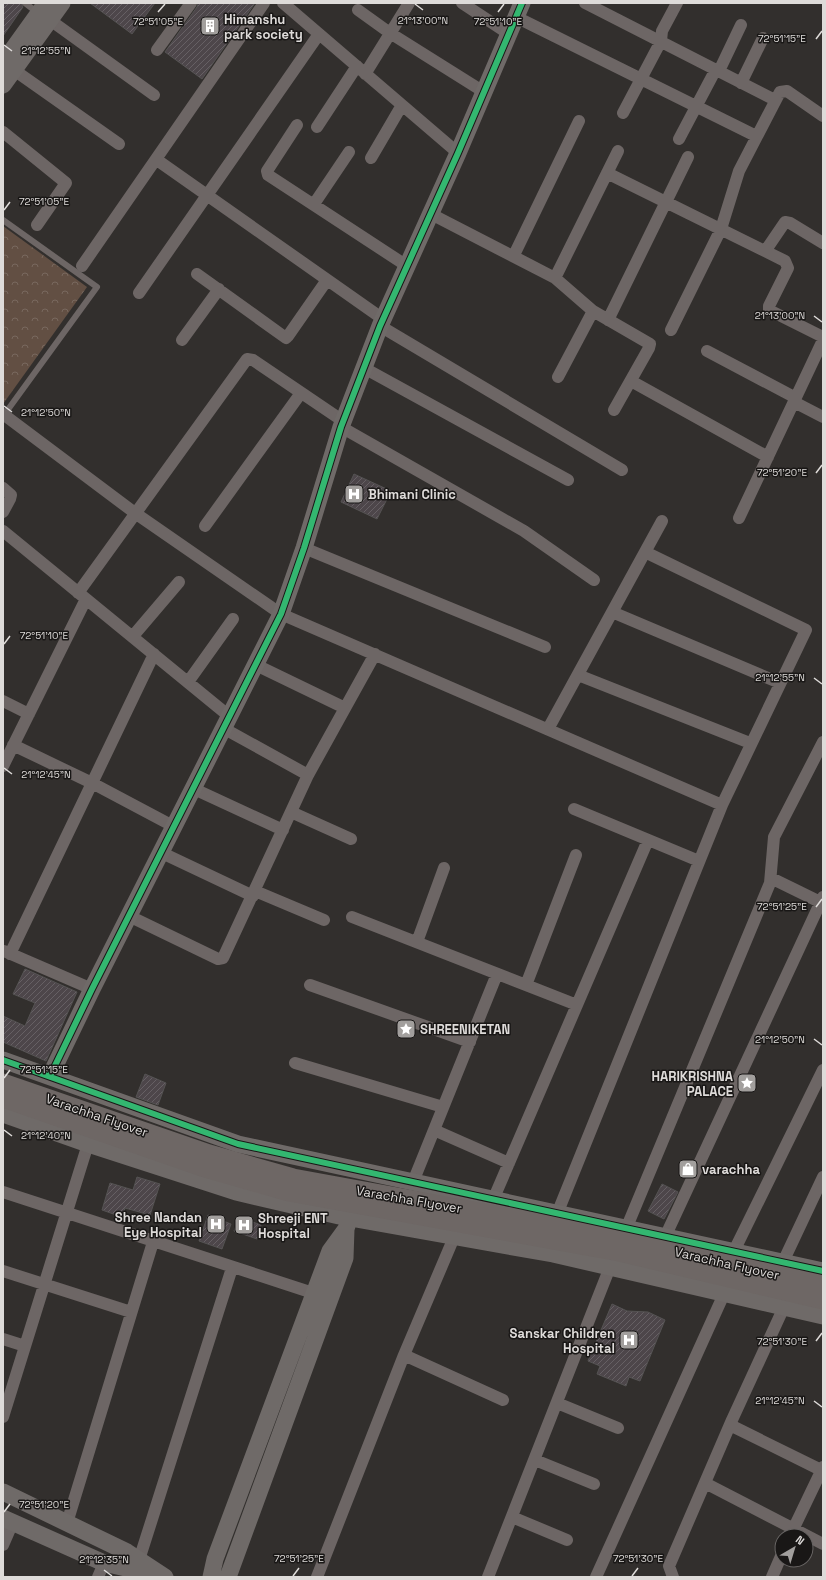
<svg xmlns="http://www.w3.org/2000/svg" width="826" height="1580" viewBox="0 0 826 1580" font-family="'Space Grotesk',sans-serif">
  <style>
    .park { fill: url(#park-crowns) }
    .building { fill: url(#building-hatch); stroke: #555353 }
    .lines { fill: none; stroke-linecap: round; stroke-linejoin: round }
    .lane { stroke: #6d6665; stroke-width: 6 }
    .street { stroke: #6d6665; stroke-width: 12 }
    .secondary { stroke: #6f6a68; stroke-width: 17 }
    .primary-bridge { stroke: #6e6765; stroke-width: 19 }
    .cycleway-casing { stroke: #191716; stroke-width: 8 }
    .cycleway { stroke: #33b770; stroke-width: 6 }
    .ticks { fill: none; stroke: #dedbd9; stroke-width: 1.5 }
    .labels { text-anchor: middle; stroke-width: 3; stroke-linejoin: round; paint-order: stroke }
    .poi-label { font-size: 13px; font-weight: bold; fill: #dedbd9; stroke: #191716; text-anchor: start }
    .street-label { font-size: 13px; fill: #dedbd9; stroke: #191716 }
    .ticks-label { font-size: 10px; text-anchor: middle; fill: #dedbd9; stroke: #191716; stroke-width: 3; stroke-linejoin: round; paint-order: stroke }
  </style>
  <defs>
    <pattern id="park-crowns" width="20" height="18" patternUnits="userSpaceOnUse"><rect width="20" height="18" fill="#624f43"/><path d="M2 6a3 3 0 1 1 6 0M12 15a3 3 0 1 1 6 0" fill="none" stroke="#78685e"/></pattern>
    <pattern id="building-hatch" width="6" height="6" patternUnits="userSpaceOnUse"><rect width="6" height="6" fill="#4d464a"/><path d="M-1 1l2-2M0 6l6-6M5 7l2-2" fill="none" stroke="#666064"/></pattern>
  </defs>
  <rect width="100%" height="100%" fill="#322f2d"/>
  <path class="park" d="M3,226l84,61 -84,117z"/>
  <path class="building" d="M3,3h18l2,4 -20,29z
    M90,3h65l-23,31z
    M198,3h57l-53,76 -37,-27 32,-45z
    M354,474l37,17 -14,28 -36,-17z
    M25,969l52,23 -31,69 -43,-19v-26l22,10 10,-23 -22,-9z
    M145,1074l21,9 -8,22 -22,-8z
    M137,1177l23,7 -10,31 -25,-7 -3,9 -20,-7 8,-27 23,7z
    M662,1184l16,8 -14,27 -16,-8z
    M208,1215l23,9 -9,25 -23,-8z
    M239,1217l22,8 -4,14 -23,-8z
    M612,1304l15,7 21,1 17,8 -25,61 -11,-4 -3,9 -29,-12 3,-8 -12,-5z"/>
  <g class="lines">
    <path class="lane" d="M25,3l13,10
      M3,220l94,67 -93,128"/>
    <path class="street" d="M283,3l175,150
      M462,3l47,31
      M585,3l190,97
      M358,10l32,23 94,59
      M516,17l240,119
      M50,20l104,75
      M157,50l34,-47
      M14,70l105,74
      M719,71l22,-46
      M365,74l44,-71
      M741,83l22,-45
      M623,113l38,-72 1,-10 15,-28
      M297,125l-30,46 1,4 139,91
      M317,127l40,-61
      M3,132l63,51 -29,42
      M679,139l37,-70
      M371,158l31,-53
      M157,160l226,159
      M607,173l178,88 3,7 -19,38v4l54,27
      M314,204l35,-52
      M431,214l124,64 38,33 57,33 -1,4 -35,62
      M766,250l19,-28 5,1 33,20
      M514,255l65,-134
      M82,266l182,-263
      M197,274l89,64 2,-2 39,-56
      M555,278l63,-127
      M139,293l180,-259
      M608,320l80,-163
      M380,326l242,144
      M671,330l50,-101 18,-58 41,-79 7,-1 36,25
      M182,340l37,-51
      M707,351l89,47
      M364,368l204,112
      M558,377l35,-66
      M631,381l137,76
      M794,402l29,15
      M3,414l132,99 146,101 441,191
      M341,427l183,104 70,49
      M3,488l8,7 -1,4 -7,13
      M739,518l84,-178
      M205,526l96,-133
      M3,531l226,185
      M304,548l241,99
      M78,593l169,-234 6,1 90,61
      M612,612l168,71
      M133,636l46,-54
      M256,665l89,43
      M578,675l172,68
      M188,682l45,-63
      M3,701l26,13
      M223,728l85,47
      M548,729l114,-208
      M13,745l79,38 81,43
      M3,766l83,-167
      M192,788l91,42
      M574,809l125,52
      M291,812l60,27
      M160,852l93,44
      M771,878l49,24
      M255,891l69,29
      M129,916l89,43 5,-1 85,-183 67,-121
      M352,917l225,88
      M417,942l27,-74
      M4,951l88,38
      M10,954l144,-300
      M310,985l160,57
      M526,985l50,-130
      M295,1063l148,44
      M434,1130l75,33
      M413,1182l84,-208
      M3,1192l310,101
      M493,1200l155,-360
      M557,1214l165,-409 84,-175 -161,-78
      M626,1229l144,-346 4,-46 49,-95
      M665,1237l158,-340
      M732,1258l2,-7 89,-181
      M783,1262l40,-85
      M3,1271l128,41
      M3,1339l22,7
      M404,1355l99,45
      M557,1403l61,25
      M3,1417l85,-273
      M730,1425l93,46
      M535,1460l59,24
      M705,1483l118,61
      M512,1517l55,23
      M67,1523l86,-281
      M790,1536l33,-69
      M3,1545l10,-23
      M139,1560l93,-292
      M98,1577l6,-14
      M317,1577l87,-222 51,-120
      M488,1577l122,-310
      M596,1577l128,-283 2,-8
      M673,1577l-4,-11 63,-146 52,-113
      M772,1577l10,-23"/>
    <path class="secondary" d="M3,63l43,-60
      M3,85l59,-82
      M3,1060l235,84 585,127
      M50,1076l42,-87 189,-375 23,-66 37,-121 39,-101 78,-173 64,-150
      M3,1114l85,30 148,48 103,24 214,38 270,62
      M3,1492l124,60 38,25
      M3,1518l101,45 52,12
      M211,1577l4,-18 115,-308 16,-22
      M228,1577l117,-319 1,-29 7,-22"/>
    <path class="primary-bridge" d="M3,1083l206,71 84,24 323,59 207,48
      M3,1098l199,69 87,25 330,60 204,48"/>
    <g class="cycleway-casing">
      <path id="cycleway" d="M3,1060l235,84 585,127
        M50,1076l42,-87 189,-375 23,-66 37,-121 39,-101 78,-173 64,-150"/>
    </g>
    <use href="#cycleway" class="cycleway"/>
  </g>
  <path class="ticks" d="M415,4l8,6M158,12l7,-8M498,12l6,-8M816,39l6,-8M4,45l8,6M4,210l6,-8M814,316l8,6M4,406l8,6M816,473l6,-8M4,644l6,-8M814,678l8,6M4,768l8,6M816,907l6,-8M814,1039l8,6M4,1078l6,-8M4,1130l8,6M816,1341l6,-8M814,1401l8,6M4,1512l6,-8M104,1570l8,6M293,1576l6,-8M632,1576l6,-8"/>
  <defs>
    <g id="building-square" transform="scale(1)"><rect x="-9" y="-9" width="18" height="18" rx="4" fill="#a29f9d" stroke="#191716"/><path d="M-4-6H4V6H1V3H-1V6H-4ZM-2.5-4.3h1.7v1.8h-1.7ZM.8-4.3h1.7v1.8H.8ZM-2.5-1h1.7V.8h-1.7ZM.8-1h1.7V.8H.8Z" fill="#fff"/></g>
    <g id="hospital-square" transform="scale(1)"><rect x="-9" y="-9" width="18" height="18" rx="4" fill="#a29f9d" stroke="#191716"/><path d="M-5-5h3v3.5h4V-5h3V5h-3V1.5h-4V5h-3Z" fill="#fff"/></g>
    <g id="sight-square" transform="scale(1)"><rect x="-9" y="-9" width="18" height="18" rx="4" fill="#a29f9d" stroke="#191716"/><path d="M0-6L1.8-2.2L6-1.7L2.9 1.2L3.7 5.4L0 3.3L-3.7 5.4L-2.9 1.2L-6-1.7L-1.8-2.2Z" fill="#fff"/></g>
    <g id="shop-square" transform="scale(1)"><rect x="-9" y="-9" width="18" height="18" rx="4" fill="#a29f9d" stroke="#191716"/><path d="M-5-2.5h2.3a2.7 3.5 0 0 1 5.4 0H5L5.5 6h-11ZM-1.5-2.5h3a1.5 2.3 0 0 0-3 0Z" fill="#fff"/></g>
  </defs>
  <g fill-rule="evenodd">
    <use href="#building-square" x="210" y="26"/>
    <use href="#hospital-square" x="354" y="494"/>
    <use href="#sight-square" x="406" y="1029"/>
    <use href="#sight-square" x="747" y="1083"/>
    <use href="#shop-square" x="688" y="1169"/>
    <use href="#hospital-square" x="216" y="1224"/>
    <use href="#hospital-square" x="244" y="1225"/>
    <use href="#hospital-square" x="629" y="1340"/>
  </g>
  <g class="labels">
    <g class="poi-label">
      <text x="224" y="24">Himanshu<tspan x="224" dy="15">park society</tspan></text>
      <text x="368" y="499">Bhimani Clinic</text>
      <text x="420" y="1034">SHREENIKETAN</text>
      <text x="733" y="1081" text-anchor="end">HARIKRISHNA<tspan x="733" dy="15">PALACE</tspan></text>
      <text x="702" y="1174">varachha</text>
      <text x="202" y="1222" text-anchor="end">Shree Nandan<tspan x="202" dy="15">Eye Hospital</tspan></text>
      <text x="258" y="1223">Shreeji ENT<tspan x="258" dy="15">Hospital</tspan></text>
      <text x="615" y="1338" text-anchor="end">Sanskar Children<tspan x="615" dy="15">Hospital</tspan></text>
    </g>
    <g class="street-label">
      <text transform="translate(97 1115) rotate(19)" y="5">Varachha Flyover</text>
      <text transform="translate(409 1199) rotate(10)" y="5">Varachha Flyover</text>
      <text transform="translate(727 1263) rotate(13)" y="5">Varachha Flyover</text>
    </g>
  </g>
  <g class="ticks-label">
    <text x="423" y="24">21°13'00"N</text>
    <text x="158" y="25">72°51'05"E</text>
    <text x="498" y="25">72°51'10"E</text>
    <text x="782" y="42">72°51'15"E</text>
    <text x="46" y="54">21°12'55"N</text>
    <text x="44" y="205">72°51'05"E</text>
    <text x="780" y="319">21°13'00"N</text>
    <text x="46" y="416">21°12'50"N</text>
    <text x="782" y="476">72°51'20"E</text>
    <text x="44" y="639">72°51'10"E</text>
    <text x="780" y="681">21°12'55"N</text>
    <text x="46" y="778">21°12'45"N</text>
    <text x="782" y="910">72°51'25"E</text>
    <text x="780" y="1043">21°12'50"N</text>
    <text x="44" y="1073">72°51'15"E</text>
    <text x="46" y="1139">21°12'40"N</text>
    <text x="782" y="1345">72°51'30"E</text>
    <text x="780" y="1404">21°12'45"N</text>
    <text x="44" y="1508">72°51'20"E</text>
    <text x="299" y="1562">72°51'25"E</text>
    <text x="638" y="1562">72°51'30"E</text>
    <text x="104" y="1563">21°12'35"N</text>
  </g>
  <rect width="826" height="1580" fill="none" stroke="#dedbd9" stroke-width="8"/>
  <g transform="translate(794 1548) rotate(38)"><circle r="19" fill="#191716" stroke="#686564"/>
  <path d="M0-3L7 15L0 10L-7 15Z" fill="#a29f9d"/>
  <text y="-6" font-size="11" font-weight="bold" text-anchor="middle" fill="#dedbd9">N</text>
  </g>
</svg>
